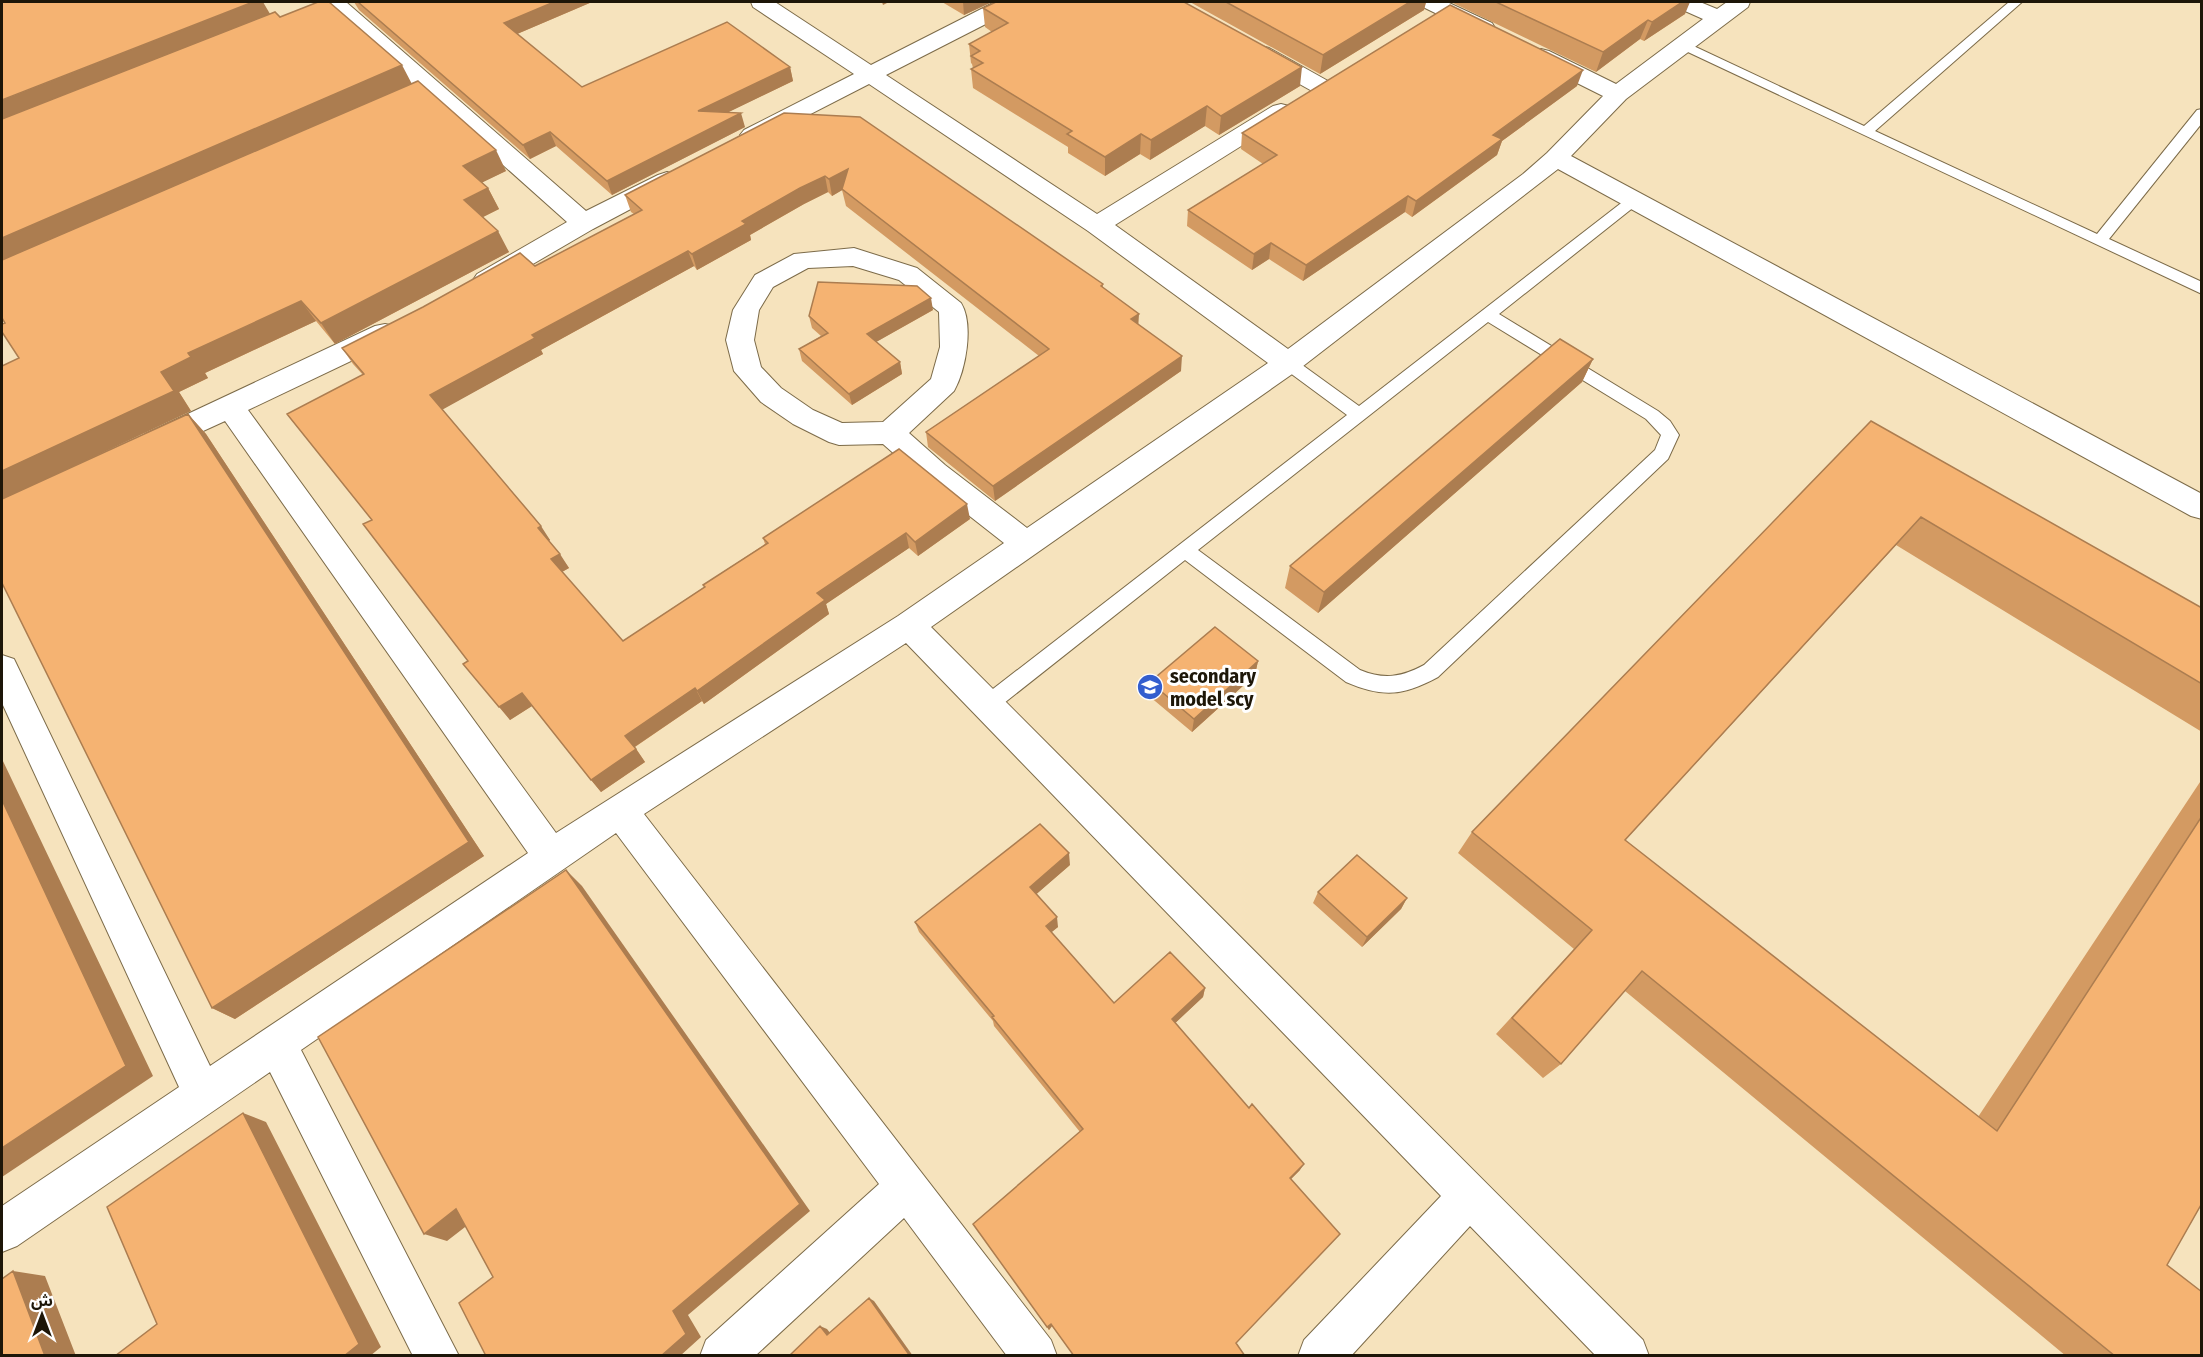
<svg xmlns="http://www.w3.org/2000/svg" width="2203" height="1357" viewBox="0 0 2203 1357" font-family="'Fira Sans Condensed','Noto Sans Arabic',sans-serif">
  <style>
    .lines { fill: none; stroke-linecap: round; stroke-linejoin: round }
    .lane-casing { stroke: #7c6b49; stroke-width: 2 }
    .street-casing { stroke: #7c6b49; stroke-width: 2 }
    .lane { fill: #fff; fill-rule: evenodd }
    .street { fill: #fff; fill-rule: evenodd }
    .wall { fill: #d39a62 }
    .shaded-wall { fill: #ac7d50 }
    .building { fill: #f5b372; stroke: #ac7d50; stroke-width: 1.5 }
    .labels { text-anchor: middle; stroke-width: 6; stroke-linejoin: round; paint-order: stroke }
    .poi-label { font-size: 20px; font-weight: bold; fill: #1d1608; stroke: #fff; text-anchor: start }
  </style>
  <rect width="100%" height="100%" fill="#f6e3bd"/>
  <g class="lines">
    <g class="lane-casing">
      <path id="lane" d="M2009,2h13l-147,129 222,103 100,-124 5,-1v14l-93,116 93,43v12l-529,-249 2,-3h10l179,84z
        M1634,195l7,5 -2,3 -140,111 159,97 12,10 9,14 -11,24 -230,218c-35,19 -55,21 -92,5l-161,-122 -191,151 -7,2 -7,-2 -3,-6 3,-6 367,-284 -65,-48 -2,-4 2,-4h12l65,47 270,-209zM1488,322l158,97 15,16 -6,15 -231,215c-22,12 -40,15 -64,5l-162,-120z"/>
    </g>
    <g class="street-casing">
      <path id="street" d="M324,2h22l240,209 72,-36 9,-3 9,3 3,5 -3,5 -83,44 -98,57 -9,3 -9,-3 -4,-6 4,-6 90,-52 -241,-215z
        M751,2h24l96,63 124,-63h26l-2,5 -133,68 211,139 176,-108 8,-2 8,2 4,5 -4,5 -174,109 173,124 235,-175 24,-21 56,-57 -70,-35 -3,-5 3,-5 8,-2 8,2 67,33 87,-65 -27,-12 -2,-5h26l17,7 10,-7h23l-2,5 -122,92 -55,57 631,338v25l-11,-3 -633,-347 -260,201 -367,257 712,713 6,16h-53l-126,-130 -119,130h-53l6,-16 137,-144 -535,-553 -262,171 407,526 6,16h-50l-103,-138 -149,138h-55l6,-16 173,-156 -263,-351 -315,217 158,306h-46l-143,-284 -253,174 -15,6v-46l177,-119 -177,-384v-48l12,4 196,407 318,-213 -303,-432 -70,32 -10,-3 -4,-8 4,-8 230,-108 10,-2 10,2 4,7 -4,7 -147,70 308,423 342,-217 106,-73 -79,-62 -42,-37 -44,1 -10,-3 -36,-18 -32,-22 -27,-31 -8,-31 7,-30 22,-35 39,-21 60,-6 63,20 44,35c13,21 5,67 -7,88l-45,42 36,32 82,63 241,-165 -180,-132 -219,-147 -109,56 -8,2 -8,-2 -4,-5 4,-5 110,-56 -101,-67zM853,266l46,14 40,32 1,35 -9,32 -48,43 -41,1 -29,-13 -32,-22 -20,-21 -7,-27 5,-30 14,-23 35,-19z
        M1420,2h27l45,21 3,5 -3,5 -8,2 -8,-2 -53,-26z
        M1261,46l8,2 59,33 3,5 -3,5 -8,2 -8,-2 -59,-33 -3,-5 3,-5z"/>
    </g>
    <use href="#lane" class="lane"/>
    <use href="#street" class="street"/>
  </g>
  <path class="wall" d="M354,2h238l-75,32 65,53 208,-20 3,14 -65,31 17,15 -133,68 -56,-49 -26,13 -171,-149z
    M942,2h50l-28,13z
    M1190,2h236l-2,8 -104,64z
    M1451,2h231l3,12 -41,27 -4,-2 -44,33z
    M983,8l317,78 -81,49 -14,-9 -55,34 -10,-6 -35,22 -37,-23v-6l-95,-59 -2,-19 2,-1 -1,-4 -1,-1 -2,-19 23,-12 -7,-5z
    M270,14l10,3 131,66 95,88 -24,11 6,6 11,21 -16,8 26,35 -174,92 -19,-23 -111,52 3,5 -29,14 12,19 -109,51 106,-48 18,20 278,422 -249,163 -23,-11 -193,-650 -14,-35z
    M1577,86l-75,55 -5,14 -85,62 -7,-5 -102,69 -34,-22 -17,11 -65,-44 1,-16 75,-46 -22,-15 1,-16z
    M784,113l319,171v4l35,36 43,47 -186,130 -67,-54 -2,-15 113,-76 -193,-150 -4,-16 -10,6 -4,-4 -24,12 -54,31 1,5 -54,30 -3,-4 -153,84 2,4 -101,55 108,131 -1,1 20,27 -7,4 61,69 81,-54 -1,-2 62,-41 -2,-6 207,-19 -52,37 -9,-8 -83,56 3,10 -125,90 -2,-3 -67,46 10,15 -44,30 -69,-86 -22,14 -42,-59 -96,-141 -9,-145 -10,-11 -11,-16 193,-82 99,-52 -3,-2 -6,-17z
    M933,310l-57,32 24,20 2,12 -50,31 -50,-44 -3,-12 22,-13 -9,-8 -3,-12z
    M1593,359l-11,23 -264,231 -33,-25 5,-22z
    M1871,421l331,187v124l-306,-187 -271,295 353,277 224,-338v424l-35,62 35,91h-136l-441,-365 -64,73 -18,14 -47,-44 78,-85 -116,-96 14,-21z
    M1258,661l-3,14 -63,57 -43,-36 1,-14z
    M1070,865l-34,29 22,33 -7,5 63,71 91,-15 -2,9 -28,26 125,147 -9,9 -55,164 9,13h-171l-22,-30 -3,4 -76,-106 107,-92 -86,-106 -1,-5 -74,-89 -4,-10z
    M1318,892l89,6 -6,11 -39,38 -49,-44z"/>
  <path class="shaded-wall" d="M253,2h10l10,17 -271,109v-28z
    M554,2h38l-82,35 -6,-14z
    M882,2h7l-6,3z
    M963,2h29l-28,13z
    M1410,2h16l-2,8 -104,64 3,-19z
    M1682,2h8l-5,12 -41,27 8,-19z
    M1648,20l-8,19 -44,33 7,-20z
    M402,65l11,21 -411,181v-29z
    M790,67l3,14 -91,44 -4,-14z
    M1302,67l-2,19 -81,49 2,-19z
    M1583,70l-6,16 -75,55 -5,14 -85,62 4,-16 77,-66z
    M1207,106l-2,20 -55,34 1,-20z
    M741,113l4,14 -133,68 -5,-14z
    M550,132l6,14 -26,13 -7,-14z
    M1141,134l-1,20 -35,22v-19z
    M496,150l10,21 -33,16 -10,-21z
    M848,169l3,16 -19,11 -3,-17z
    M825,176l3,16 -24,12 -54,31 1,5 -54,30 -5,-16 50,-33 58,-33z
    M488,188l11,21 -24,12 -11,-21z
    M1408,196l-3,16 -102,69 3,-16z
    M498,231l11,21 -174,92 -14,-21z
    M1271,243l-2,16 -17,11 2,-16z
    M688,251l6,15 -153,84 2,4 -103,57 -10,-16 102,-60z
    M931,298l2,12 -64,36 -2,-12z
    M301,301l15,20 -111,52 3,5 -29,14 12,19 -189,89v-29l159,-99 27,-19z
    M1139,314l-1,16 -7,-11z
    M1182,356l-1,15 -186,130 -2,-15z
    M1593,359l-11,23 -264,231 6,-21z
    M900,362l2,12 -50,31 -3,-11z
    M188,414l18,20 278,422 -249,163 -23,-11z
    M967,504l3,15 -52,37 -3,-14z
    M1921,517l-25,28 -290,316 19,-21z
    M541,526l9,14 -3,2 -9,-14z
    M906,533l3,15 -83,56 3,10 -125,90 -7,-13 120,-98z
    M560,554l9,14 -9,5 -9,-14z
    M1258,661l-3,14 -63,57 2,-13z
    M695,688l7,13 -69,47 -8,-12z
    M522,693l10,13 -22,14 -11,-13z
    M636,749l9,13 -44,30 -10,-12z
    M2,759l151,317 -151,101z
    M1069,853l1,12 -38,33 -2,-11z
    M566,870l16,16 228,325 -122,104 13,22 -21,19h-19l12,-45z
    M1407,898l-6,11 -39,38 5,-10z
    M1057,917l1,10 -11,9 -1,-10z
    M1205,988l-2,9 -33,31 2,-9z
    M243,1113l23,9 115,225 -11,9h-26z
    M1304,1164l-4,6 -14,14 4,-6z
    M456,1209l22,8 -31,24 -23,-7z
    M13,1271l32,5 31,80h-31z
    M869,1298l5,3 39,55h-3z
    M1051,1324l1,2 -3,4 -2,-3z
    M820,1326l7,3 7,9 -7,-3z"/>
  <path class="building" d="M2,2h251l-251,98z
    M318,2h11l73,63 -400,173v-119l273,-107 5,5z
    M358,2h196l-50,21 78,64 145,-65 63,45 -92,44 43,2 -134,68 -57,-49 -27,13z
    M996,2h188l118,65 -81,49 -14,-10 -56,34 -10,-6 -36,23 -38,-23 5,-3 -101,-62 12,-6 -12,-7 9,-5 -11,-7 39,-21 -25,-15z
    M1226,2h184l-87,53z
    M1496,2h186l-30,20 -4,-2 -45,32z
    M1450,5l133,65 -90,65 9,4 -86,62 -8,-5 -102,69 -35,-22 -17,11 -66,-44 89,-55 -35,-22z
    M418,81l78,69 -33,16 25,22 -24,12 34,31 -177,92 -20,-22 -113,52 3,4 -30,15 13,19 -172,80v-105l17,-8 -17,-26v-8l3,-1 -3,-5v-58z
    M784,113l76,4 243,167 -2,2 38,28 -8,5 51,37 -189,130 -67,-54 123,-83 -207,-160 6,-20 -19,10 -4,-3 -25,12 -58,33 4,3 -54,30 -4,-3 -156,84 3,3 -105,57 111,131 -3,2 22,26 -9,5 72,82 82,-54 -2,-2 65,-42 -5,-5 136,-89 68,55 -52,38 -9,-9 -89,60 8,7 -128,91 -2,-3 -70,48 11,13 -45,31 -69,-87 -23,14 -36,-43 5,-3 -105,-137 9,-4 -85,-106 77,-40 -22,-26 81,-41 97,-54 15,13 107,-56 -17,-15z
    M818,282l99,4 14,12 -64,36 33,28 -51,32 -50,-45 29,-16 -19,-17z
    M1560,339l33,20 -269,233 -34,-26z
    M188,414l281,428 -257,166 -210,-425v-84z
    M1871,421l331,187v76l-281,-167 -296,323 372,291 205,-315v387l-35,62 35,27v64h-87l-473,-385 -81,93 -49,-46 80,-88 -120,-98z
    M1215,627l43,34 -64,58 -44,-37z
    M2,800l124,266 -124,82z
    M1040,824l29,29 -39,34 27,30 -11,9 68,77 56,-51 35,36 -33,31 77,89 3,-4 52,60 -14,14 50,56 -104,109 9,13h-171l-23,-32 -4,3 -74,-103 110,-95 -91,-112 2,-1 -79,-94z
    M1357,855l50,43 -40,39 -49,-45z
    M566,870l234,334 -127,107 13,23 -25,22h-175l-27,-53 34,-26 -37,-68 -32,25 -106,-197z
    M243,1113l116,231 -15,12h-229l42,-32 -50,-117z
    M13,1271l32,85h-43v-77z
    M869,1298l41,58h-121l31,-30 7,9z"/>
  <defs>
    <g id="school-disc" transform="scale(1.35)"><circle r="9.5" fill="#335ece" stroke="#fff"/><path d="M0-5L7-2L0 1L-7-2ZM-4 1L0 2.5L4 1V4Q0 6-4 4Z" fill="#fff"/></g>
  </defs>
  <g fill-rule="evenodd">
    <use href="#school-disc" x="1150" y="687"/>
  </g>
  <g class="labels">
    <g class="poi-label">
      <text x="1170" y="683">secondary<tspan x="1170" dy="23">model scy</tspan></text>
    </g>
  </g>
  <rect width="2203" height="1357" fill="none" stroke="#1d1608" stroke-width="6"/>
  <g transform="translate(42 1315)" stroke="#ffffff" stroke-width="4.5" paint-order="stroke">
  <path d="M0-4.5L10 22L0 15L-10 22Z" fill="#1d1608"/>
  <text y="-9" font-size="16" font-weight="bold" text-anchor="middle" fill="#1d1608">ش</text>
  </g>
</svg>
